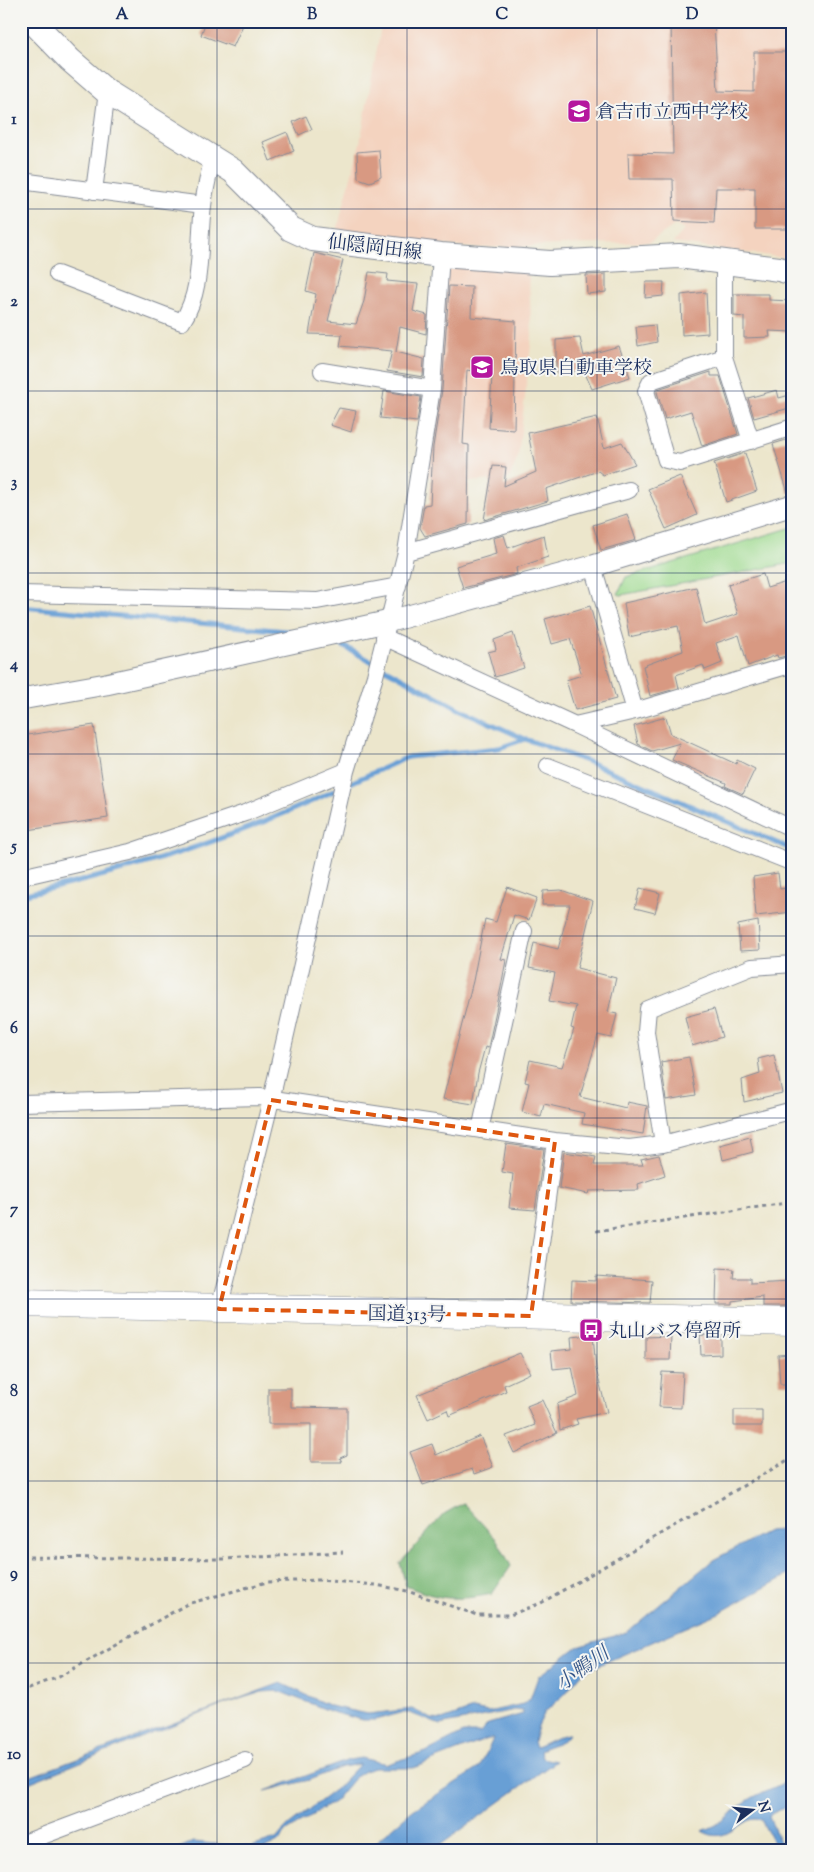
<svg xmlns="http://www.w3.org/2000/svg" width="814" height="1872" viewBox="0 0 814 1872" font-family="'Sorts Mill Goudy','Noto Serif JP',serif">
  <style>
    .built { fill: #f4d3bf }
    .green { fill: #9dda8e; stroke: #5c8476 }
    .forest { fill: #7eba79; stroke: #4c746c }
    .water { fill: #679fd5; stroke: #41679a }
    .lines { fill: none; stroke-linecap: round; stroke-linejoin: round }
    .stream { stroke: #679fd5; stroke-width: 5 }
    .building { fill: #d89982 }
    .minor-casing { stroke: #848a95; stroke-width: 18 }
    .tertiary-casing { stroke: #848a95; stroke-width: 23 }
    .secondary-casing { stroke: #848a95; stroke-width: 26 }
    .trunk-casing { stroke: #848a95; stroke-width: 29 }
    .path { stroke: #848a95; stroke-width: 3; stroke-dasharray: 4 4; stroke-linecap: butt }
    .minor { stroke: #fff; stroke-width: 16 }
    .tertiary { stroke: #fff; stroke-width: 21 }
    .secondary { stroke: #fff; stroke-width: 24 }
    .trunk { stroke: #fff; stroke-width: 28 }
    .marked { fill: none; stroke: #de5710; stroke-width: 4; stroke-dasharray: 10 6; stroke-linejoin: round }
    .grid { fill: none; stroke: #1b2f5e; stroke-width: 1; stroke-opacity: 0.55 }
    .labels { text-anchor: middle; stroke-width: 4; stroke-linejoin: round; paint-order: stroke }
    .poi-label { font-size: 19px; fill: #1b2f5e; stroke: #f6f6f2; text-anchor: start }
    .street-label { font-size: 19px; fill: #1b2f5e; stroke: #f6f6f2 }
    .water-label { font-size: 20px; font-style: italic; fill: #365688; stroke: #f6f6f2 }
    .neatline { fill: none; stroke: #1b2f5e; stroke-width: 2 }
    .grid-label { font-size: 16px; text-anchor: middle; font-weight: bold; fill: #1b2f5e }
  </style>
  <rect width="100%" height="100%" fill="#f6f6f2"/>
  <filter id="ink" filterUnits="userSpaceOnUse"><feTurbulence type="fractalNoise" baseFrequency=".02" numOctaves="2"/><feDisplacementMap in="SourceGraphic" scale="10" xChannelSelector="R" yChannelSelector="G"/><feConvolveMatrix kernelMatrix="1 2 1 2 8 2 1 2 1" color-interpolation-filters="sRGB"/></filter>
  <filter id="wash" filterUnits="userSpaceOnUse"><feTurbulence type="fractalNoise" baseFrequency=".0096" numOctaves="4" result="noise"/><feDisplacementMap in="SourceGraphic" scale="20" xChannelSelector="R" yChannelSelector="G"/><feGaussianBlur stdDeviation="1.12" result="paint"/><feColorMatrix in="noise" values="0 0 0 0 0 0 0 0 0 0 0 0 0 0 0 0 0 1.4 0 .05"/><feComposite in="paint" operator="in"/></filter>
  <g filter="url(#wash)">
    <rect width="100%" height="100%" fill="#ece6cc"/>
    <path class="built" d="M382,21h390l1,12 20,1v225l-120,-16 11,-13 -9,-5 -25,17 -176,6 -138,-14 24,-91z
      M446,265l82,1 4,70 -14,121 -9,22 -60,4 -25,-8z"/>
    <path class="green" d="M793,527v36l-172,32 -3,-1 8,-17z"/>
    <path class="forest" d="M463,1503l34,37 14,26 -19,28c-36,7 -52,6 -86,-8l-6,-23 44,-49z"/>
    <path class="water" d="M793,1523v49l-74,41 -136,59 -18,22 -20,18 -7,14 -4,16 2,5c9,-3 28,-14 33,-13 -6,11 -20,9 -29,17l2,7 14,3 -124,90h-67l48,-41 67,-43 13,-28h-5l-75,29h-38l-11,3 -9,6 -20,24 -48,30 -9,11 -12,6 -8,3 -45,-3 -41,3 21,-9 58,5 25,-8 12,-13 47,-36 25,-26 -18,3 -33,13 -44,11 84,-31 12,-2 26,6 39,-12 37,-19h17l8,-9 35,-10v-3l-8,-1 -75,15 -30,-12h-9l-26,7h-12l-28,-7 -57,-22 -16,1 -32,10 -209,84v-6l260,-97 49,23 38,8 44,-5 20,10 10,1 31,-11 15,3 35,-8 7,-5 8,-22 39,-30 50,-15 86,-72 55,-29 14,-1z
      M793,1778v26l-22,10 -2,3 15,34h-6l-17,-31 -6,-2c-19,5 -30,27 -53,13 19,-6 26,-16 42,-28 14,-10 33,-16 49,-25z"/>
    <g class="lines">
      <path class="stream" d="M21,607l276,25
        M332,640l127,69 66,30 64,23 204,88
        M348,784l60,-27 91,-9 26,-9
        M21,895c109,-23 217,-58 317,-106"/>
    </g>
    <g id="blocks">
      <path class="building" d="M206,21h25l12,4 -10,22 -32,-12z
        M671,21h43l4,70 36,1v-40h39v177h-38v-41h-39l-2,35 -40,-2 -1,-42h-44l-1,-26 45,1z
        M306,116l6,13 -13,6 -6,-13z
        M287,132l7,19 -24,10 -7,-19z
        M379,150l2,27 -11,5 -12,-4 -1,-26z
        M314,253l29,7 -15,61 28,3 8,-23 5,-29 19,2 -1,7 31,3 -5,27 14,4 -1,19 -26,-7 -4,25 28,7 -1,18 -36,-6 5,-20 -52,-5 2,-11 -33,-1 7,-40 -10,-3z
        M606,274v18l-19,2 -1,-19z
        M646,282h18l-1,14 -18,2z
        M449,286l23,1 -1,30 45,4 -2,109 -25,-2 3,-53 -25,-5 -4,74 6,1 -1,79 -43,12 -5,-8 4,-23 6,-1 3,-57 9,-57z
        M706,292l2,41 -26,2 -1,-40z
        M734,294h35v6l24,1v31l-24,-1 1,6 -26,1v-21l-10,-1z
        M655,325l2,17 -19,4 -2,-19z
        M580,338l4,18 35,-10 11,31 -38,12 -8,-18 -28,2v-33z
        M711,372v4h9l18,58 -36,12 -11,-35 -26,8 -8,-27 1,-3z
        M777,390l2,8 14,-4v13l-39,11 -6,-20z
        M384,391l37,6 -4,25 -37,-4z
        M339,408l17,3 -5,21 -21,-7z
        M597,417l7,31 18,-6 13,22 -32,11 -5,-4 -52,18 2,12 -64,19 9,-54 13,1 -2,19 32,-14 -8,-39z
        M793,438v55h-5l-15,-49z
        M745,453l12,38 -31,11 -12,-39z
        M680,476l17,39 -31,14 -18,-40z
        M627,514l9,26 -35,10 -8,-25z
        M504,535l4,13 36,-13 4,22 -32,11 1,6 -54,14 -7,-22 40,-12 -3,-16z
        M763,574l4,14 26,-8v74l-15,4 -1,-3 -29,11 -9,-31 -23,8 6,20 -17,7 -2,-5 -27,10 3,13 -29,8 -7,-30 40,-15 -5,-25 -49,11 -5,-34 72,-16 9,38 33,-11 -10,-29z
        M590,606l26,93 -41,11 -9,-30 16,-5 -12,-36 -18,5 -7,-25z
        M513,633l11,35 -29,9 -7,-25 8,-2 -2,-10z
        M666,717l5,17 65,30 1,-4 18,9 -12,25 -18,-8 1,-3 -54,-23 8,-17 -28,8 -14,-7 -4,-18z
        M94,725l14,93 -87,13v-95z
        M778,873l2,16 13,-2v25l-37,4 -3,-39z
        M507,887l30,11 -8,22 -15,-5 -13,44 5,1 -5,27 -13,61 -3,-1 -7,26 -5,31 -30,-5 30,-118 12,-62 11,3z
        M640,888l20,5 -5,20 -20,-5z
        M561,890l32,11 -16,67 39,10 -8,34 9,2 -6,24 -13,-3 -18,62 46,11 1,-6 20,4 -4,28 -61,-10 2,-11 -40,-9 -3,13 -19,-5 7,-29 -4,-1 5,-22 32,7 12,-38 -3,-1 5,-22 -27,-5 6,-28 -26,-5 5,-25 24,6 12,-44h-28l1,-14z
        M758,921l2,29 -20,1 -2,-26z
        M714,1009l8,28 -30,9 -7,-29z
        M774,1055l8,38 -38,9 -2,-22 18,-6 -2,-15z
        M689,1057l7,38 -30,5 -5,-38z
        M750,1137l3,15 -30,8 -3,-15z
        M506,1144l38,5 -9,61 -26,-2 4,-34 -11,-2z
        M564,1152l32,5 -2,8h49l-2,-6 18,-4 6,20 -27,9 1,6 -50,1 -1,3 -29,-6z
        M717,1268l17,1 -1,9h17v5l43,-2v25h-30v-9l-31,4v3h-16z
        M596,1276l56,4 -2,23 -79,-2 1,-21 24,1z
        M593,1335l3,34 11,43 -31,7 2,5 -18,6 -3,-26 21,-8 -6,-29 -19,2 -2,-18 21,-2 -1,-12z
        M700,1335l21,1v18l-20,1z
        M671,1336l-1,24h-24v-23z
        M520,1353l10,20 -26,12 2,6 -57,25 -2,-6 -19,9 -11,-24z
        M793,1354v30h-13l-2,-29z
        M662,1372l21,1 -2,35 -22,-1z
        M268,1388h23v19l56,1v47l-7,3 2,4h-31v-38h-43z
        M542,1400l15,33 -43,20 -8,-17 29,-11 -8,-19z
        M734,1410h28v16h-28z
        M480,1436l13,31 -19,7 -2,-5 -49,16 -13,-33 22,-8 4,11z"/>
    </g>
  </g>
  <g filter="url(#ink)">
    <use href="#blocks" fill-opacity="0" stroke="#848a95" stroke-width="1"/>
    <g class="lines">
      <g class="minor-casing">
        <path id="minor" d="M21,181l182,24
          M94,191l13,-99
          M724,261v96l27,84
          M57,274l125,48c22,-33 16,-78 21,-116 2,-17 6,-33 10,-49
          M724,357l-73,24 -5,10 20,69 14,3 113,-36
          M322,371l110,18
          M406,552l223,-62
          M593,566l42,145
          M21,594l296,7 81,-15
          M384,637l191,88 60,-14 158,-47
          M575,725l218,104
          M548,766l245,97
          M21,877l109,-25 115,-39 101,-42
          M21,1103l239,-6 295,44 74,7 34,-4 -17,-112 2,-23 104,-42 41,-3
          M480,1130l44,-199
          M663,1144l130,-34
          M219,1309l52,-209 75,-329 29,-95 31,-124 26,-163 9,-134
          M531,1316l24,-175
          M21,1844l224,-84"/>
      </g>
      <g class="tertiary-casing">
        <path id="tertiary" d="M21,699l85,-15 284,-63 203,-55 200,-61"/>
      </g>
      <g class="secondary-casing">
        <path id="secondary" d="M32,21l38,39 37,32 126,79 58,58 22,10 128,16 109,8 129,-7 100,13 14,4"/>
      </g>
      <g class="trunk-casing">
        <path id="trunk" d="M21,1303l772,19"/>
      </g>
      <path class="path" d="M596,1231l197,-29
        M21,1557l204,2 118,-7
        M21,1691l38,-14 128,-73 80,-22 52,-2 57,5 31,6 70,24h33l31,-12 252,-146"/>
      <use href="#minor" class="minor"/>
      <use href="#tertiary" class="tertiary"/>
      <use href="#secondary" class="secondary"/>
      <use href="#trunk" class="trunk"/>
    </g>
  </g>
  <path class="marked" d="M271,1100l284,41 -24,175 -312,-7z"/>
  <path class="grid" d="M217,21v1830M407,21v1830M597,21v1830M21,209h772M21,391h772M21,573h772M21,754h772M21,936h772M21,1118h772M21,1299h772M21,1481h772M21,1663h772"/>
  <defs>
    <g id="school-square" transform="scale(1.25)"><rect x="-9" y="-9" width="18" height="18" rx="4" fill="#b5179e" stroke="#f6f6f2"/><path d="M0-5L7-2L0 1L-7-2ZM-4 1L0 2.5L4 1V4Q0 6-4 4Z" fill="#fff"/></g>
    <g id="bus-square" transform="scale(1.25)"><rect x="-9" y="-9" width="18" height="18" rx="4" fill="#b5179e" stroke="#f6f6f2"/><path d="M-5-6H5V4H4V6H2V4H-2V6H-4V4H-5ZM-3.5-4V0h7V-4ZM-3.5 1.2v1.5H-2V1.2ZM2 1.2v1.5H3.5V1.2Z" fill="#fff"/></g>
  </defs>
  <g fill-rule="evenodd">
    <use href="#school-square" x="579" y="111"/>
    <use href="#school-square" x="482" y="367"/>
    <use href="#bus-square" x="591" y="1330"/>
  </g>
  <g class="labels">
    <g class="poi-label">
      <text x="596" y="118">倉吉市立西中学校</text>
      <text x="500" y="374">鳥取県自動車学校</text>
      <text x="608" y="1337">丸山バス停留所</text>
    </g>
    <g class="street-label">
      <text transform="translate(375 246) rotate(7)" y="7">仙隠岡田線</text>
      <text transform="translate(407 1313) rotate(1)" y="7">国道313号</text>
    </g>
    <g class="water-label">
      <text transform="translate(582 1668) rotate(-36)" y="7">小鴨川</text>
    </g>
  </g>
  <rect width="814" height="1872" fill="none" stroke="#f6f6f2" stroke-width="55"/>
  <g transform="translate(752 1810) rotate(74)" stroke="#f6f6f2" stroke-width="4" paint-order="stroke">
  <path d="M0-4L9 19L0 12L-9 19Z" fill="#1b2f5e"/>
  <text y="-8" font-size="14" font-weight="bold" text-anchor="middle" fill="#1b2f5e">N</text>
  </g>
  <rect x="28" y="28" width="758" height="1816" class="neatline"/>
  <g class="grid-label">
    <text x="122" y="19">A</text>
    <text x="312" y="19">B</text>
    <text x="502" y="19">C</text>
    <text x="692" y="19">D</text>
    <text x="14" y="124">1</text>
    <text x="14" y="306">2</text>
    <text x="14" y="487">3</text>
    <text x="14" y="669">4</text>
    <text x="14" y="851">5</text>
    <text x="14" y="1033">6</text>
    <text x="14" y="1214">7</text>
    <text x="14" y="1396">8</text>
    <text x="14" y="1578">9</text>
    <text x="14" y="1759">10</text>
  </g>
</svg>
